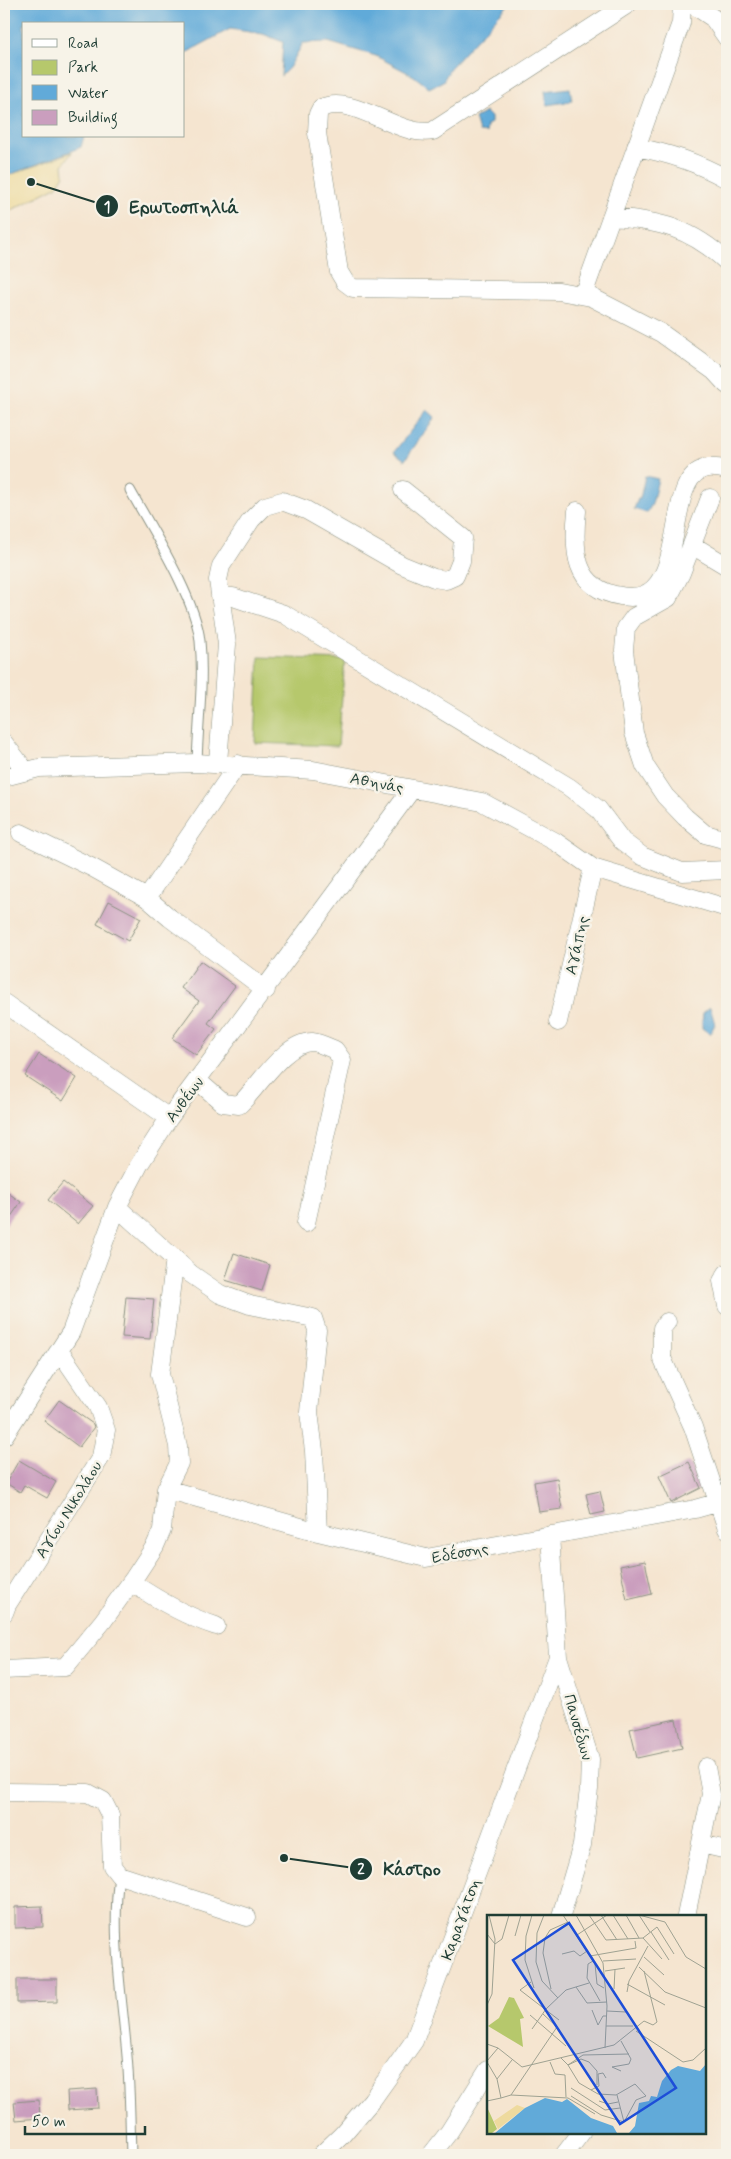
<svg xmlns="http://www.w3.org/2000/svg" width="731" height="2159" viewBox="0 0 731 2159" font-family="Mynerve,sans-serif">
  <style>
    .green { fill: #b6c86c; stroke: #6a8250 }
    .sand { fill: #eeda9e; stroke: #868c69 }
    .water { fill: #61aad9; stroke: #407486 }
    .building { fill: #ca9ebe }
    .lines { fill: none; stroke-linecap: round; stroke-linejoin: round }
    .service-casing { stroke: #8a9182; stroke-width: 11 }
    .minor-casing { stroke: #8a9182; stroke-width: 19 }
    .service { stroke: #fff; stroke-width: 9 }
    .minor { stroke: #fff; stroke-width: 18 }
    .labels { text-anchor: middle; stroke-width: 5; stroke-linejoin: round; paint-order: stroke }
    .street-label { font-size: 16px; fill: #1f3d34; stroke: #f7f3e8 }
    .inset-road { fill: none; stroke: #9fa292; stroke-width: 1 }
    .view { fill: #1d4ed8; fill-opacity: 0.15; stroke: #1d4ed8; stroke-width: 2.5 }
    .inset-edge { fill: none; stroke: #1f3d34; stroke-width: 2.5 }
    .leader { fill: none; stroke: #1f3d34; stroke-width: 2 }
    .callout-dot { fill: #1f3d34; stroke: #f7f3e8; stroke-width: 2 }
    .mark-label { font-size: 15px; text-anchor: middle; font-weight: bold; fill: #fff }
    .callout-label { font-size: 18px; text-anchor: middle; font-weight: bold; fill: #1f3d34; stroke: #f7f3e8; stroke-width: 5; stroke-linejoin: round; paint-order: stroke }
  </style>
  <rect width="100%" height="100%" fill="#f7f3e8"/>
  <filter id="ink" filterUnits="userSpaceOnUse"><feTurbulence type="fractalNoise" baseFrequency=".02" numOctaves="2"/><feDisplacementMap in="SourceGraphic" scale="10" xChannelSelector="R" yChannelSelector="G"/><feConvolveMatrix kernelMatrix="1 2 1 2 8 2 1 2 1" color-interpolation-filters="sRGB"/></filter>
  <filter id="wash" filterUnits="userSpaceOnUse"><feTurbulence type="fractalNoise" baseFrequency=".0096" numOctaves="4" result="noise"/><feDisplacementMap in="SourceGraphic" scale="20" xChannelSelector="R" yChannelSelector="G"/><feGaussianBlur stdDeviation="1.12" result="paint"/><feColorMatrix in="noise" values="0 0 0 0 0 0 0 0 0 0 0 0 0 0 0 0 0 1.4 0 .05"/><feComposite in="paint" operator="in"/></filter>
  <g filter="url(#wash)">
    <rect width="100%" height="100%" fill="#f5e5d0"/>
    <path class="green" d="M259,657l86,3 -7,86 -83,-3z"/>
    <path class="sand" d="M72,152l-9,13 1,10 -8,12 -52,27v-37z"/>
    <path class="water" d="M4,4h505l-58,63 -8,14 -14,7 -15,-12 -38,-20 -48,-14 -25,1 -14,25 -8,8 2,-34 -20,-8 -33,-5 -46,25v-30h-160v112h60l-3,11 -77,30z
      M570,88l2,13 -25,4 -2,-14z
      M486,112l5,5v6l-4,2 -1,8 -7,-1 -4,-14z
      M427,410l8,7 -30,43 -11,-8z
      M645,476l13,3 -6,25 -5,9 -13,-4 4,-10h2z
      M710,1007l5,17 -5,10 -8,-6 1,-15z"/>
    <g id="blocks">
      <path class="building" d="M109,901l32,17 -13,23 -31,-17z
        M200,961l35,25 -27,37 8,6 -20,26 -24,-17 27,-37 -18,-13z
        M39,1054l38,24 -14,23 -38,-25z
        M63,1182l30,24 -15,18 -30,-24z
        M4,1190l17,12 -17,25z
        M234,1253l36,12 -8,26 -37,-11z
        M126,1297l28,2 -4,40 -28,-2z
        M59,1400l34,24 1,3 -15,20 -35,-26z
        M19,1460l37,22 -9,16 -23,-13 -4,7 -14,-9z
        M689,1462l12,26 -30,15 -12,-27z
        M557,1478l5,31 -23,3 -5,-30z
        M600,1491l5,21 -14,3 -5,-21z
        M645,1561l7,33 -25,6 -7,-34z
        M676,1719l6,29 -45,10 -7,-29z
        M42,1906l1,21 -28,1v-21z
        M17,1979h40v23l-40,1z
        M97,2089l1,19 -30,2 -1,-19z
        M39,2100l1,18 -24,2 -2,-18z"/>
    </g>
  </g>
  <g filter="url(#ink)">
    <use href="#blocks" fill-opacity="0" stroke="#8a9182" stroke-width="1"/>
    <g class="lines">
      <g class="service-casing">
        <path id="service" d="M130,490c21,38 66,109 70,151 4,40 -2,82 -3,122
          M119,1875c-8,60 3,121 8,181 3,33 3,67 4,99"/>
      </g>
      <g class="minor-casing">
        <path id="minor" d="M628,4l-195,127c-35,7 -79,-38 -112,-23l-3,6 -1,19 22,139 6,10 8,6 206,3 32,6 70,36 53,38 13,14
          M692,4l21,14 14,20
          M636,147c35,7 60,15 91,32
          M612,217c48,4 79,11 115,45
          M583,295l98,-272 1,-19
          M710,498l-29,75 -13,25 -34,19 -8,11 -2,22 10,83 11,33 20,30 20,21 20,17 22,6
          M577,511c-4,38 -4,78 44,85 11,2 23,1 32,-7 29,-26 17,-106 48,-119 8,-4 18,-2 26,0
          M692,545l35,21
          M220,597h13l51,17 285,173 29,22 24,32 20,15 40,16 45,-2
          M4,743l21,27
          M218,763l9,-119 -9,-64 3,-14 30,-46 14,-14 17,-5 24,9 96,55 32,13 12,2 9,-4 6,-15 2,-23 -60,-48
          M4,777l35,-9 158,-5 116,7 169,32 74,40 37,26 134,40
          M21,833l72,35 54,30 23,20 96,72
          M147,898l91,-134
          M4,1003l165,115
          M558,1022l35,-154
          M198,1081l25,22 16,2c19,-17 45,-63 73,-63 8,1 16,5 23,8l7,10 -36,163
          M117,1207l74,67 29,20 30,11 63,13 4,12 -8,82 5,39 4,81
          M727,1273l-5,8 5,25
          M667,1322l-5,6v30l31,69 34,102
          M4,1436l67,-104 46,-125 22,-42 30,-47 243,-329
          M166,1489l152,43 108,26 269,-49 32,-9
          M550,1535l8,122 32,102 -1,30 -7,56 -21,71
          M131,1582c28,19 54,34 85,44
          M4,1613l3,-8 94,-148 5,-27 -8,-23 -39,-57
          M4,1670l61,-3 38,-46 31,-43 21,-32 7,-16 4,-41 13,-26 -1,-17 -18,-72 15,-116
          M4,1792l84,1 15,8 7,14 2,51 7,9 128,42
          M701,1844l26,6
          M686,1916l25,-122 -5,-27
          M321,2155l21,-20 30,-35 42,-59 144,-384
          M431,2155l18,-23 39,-62
          M564,2155l17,-22"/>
      </g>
      <use href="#service" class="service"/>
      <use href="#minor" class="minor"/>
    </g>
  </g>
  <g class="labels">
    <g class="street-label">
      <text transform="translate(377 782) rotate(11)" y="6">Αθηνάς</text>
      <text transform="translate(576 945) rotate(-77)" y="6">Αγάπης</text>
      <text transform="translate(184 1099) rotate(-53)" y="6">Ανθέων</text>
      <text transform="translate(68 1509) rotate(-58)" y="6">Αγίου Νικολάου</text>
      <text transform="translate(460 1552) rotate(-10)" y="6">Εδέσσης</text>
      <text transform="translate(579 1727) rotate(74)" y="6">Πανσέδων</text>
      <text transform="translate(460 1919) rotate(-70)" y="6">Καραγάτση</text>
    </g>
  </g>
  <g transform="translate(487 1915)">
    <rect width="219" height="219" fill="#f5e5d0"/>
    <path d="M22,82l5,1 10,20 -4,1 3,28 -35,-21 11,-8zM0,192l10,22 -5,4h-5z" fill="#b6c86c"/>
    <path d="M30,190l8,3 -27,21 -4,-8z" fill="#eeda9e"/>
    <path d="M219,149v69h-77l6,-7 4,-23 10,-2 2,-5 6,1 5,-16 9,-11 7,-4 22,5zM58,183l17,4 5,-3 24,19 22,8 4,7h-122l30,-25z" fill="#61aad9"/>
    <path class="inset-road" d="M45,0l-6,21 -1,24 9,28M57,0l-7,18 -1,29 6,19 16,17M76,0l32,49 2,20 7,4M89,0l27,48 4,43 -2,42M102,0l17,25 37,-2 14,-11 17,27M114,0l16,25M126,0l15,24M139,0l13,23M152,0l26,7 21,35 20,12M152,0l11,17M164,17l18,28M0,19l8,10 7,-5 7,-24M90,20l30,-20M28,21l6,-21M156,23l19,21M75,39l12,-3 6,5 7,-5M103,41l46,-8 -1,-7M157,42l20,18M106,46l-5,3 -1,14 13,23M116,46l33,-2M152,52l26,25 41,16M118,56l20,-3M44,67l-11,8 39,30M140,69l38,21M89,72l11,16 20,-1M64,74l-8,-36 2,-15 5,-8 18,-8M127,74l1,-20M140,77l2,-11 19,-35M0,90l5,-11 3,-55 -6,-24M105,95l6,15 5,-9h4M120,96l19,1M43,100l36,31M119,111h27M45,114l14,-20 20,-19 23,-7M149,116l47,31 10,-2 13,-12M0,129l11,4 24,19 92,-22 30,-24 9,4 4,-3 -13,-51M74,143l7,7 13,-6 8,3 8,9v14M0,146l11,-13M0,147l10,17 4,19 -14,3M63,147l5,12 10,1 1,22M134,156l-9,-4 17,-3 2,-5 -10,-18M10,164l15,-19M84,173l34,22 15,-2M104,175l8,-4 -1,-12 5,-1 3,5M24,180l57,3 27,16M130,180l7,27 12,-22 10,-4 -11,-12 -19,11 -18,-1 -19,-11 -11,-18 15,-10 46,-1M84,181l30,19 23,7M14,183l10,-3 46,-68 -14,-13M112,186l9,3 10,-2"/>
    <path class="view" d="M82,8l107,165 -56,36 -107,-164z"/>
    <rect width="219" height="219" class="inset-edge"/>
  </g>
  <path class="leader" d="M31 182L107 206M284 1858L361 1869"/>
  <g class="callout-dot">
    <circle cx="31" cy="182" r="5"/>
    <circle cx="284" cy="1858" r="5"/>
    <circle cx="107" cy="206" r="12"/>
    <circle cx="361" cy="1869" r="12"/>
  </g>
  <g class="mark-label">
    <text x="107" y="212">1</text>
    <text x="361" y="1874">2</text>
  </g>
  <g class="callout-label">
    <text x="184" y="213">Ερωτοσπηλιά</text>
    <text x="412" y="1875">Κάστρο</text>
  </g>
  <rect width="731" height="2159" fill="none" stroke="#f7f3e8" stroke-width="20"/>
  <rect x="22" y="22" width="162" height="115" fill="#f7f3e8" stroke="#a1aaa0"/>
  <rect x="32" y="39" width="25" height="8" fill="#ffffff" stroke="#a1aaa0"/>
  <text x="68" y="48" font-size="15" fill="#1f3d34">Road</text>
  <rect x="32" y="60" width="25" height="15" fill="#b6c86c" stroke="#a1aaa0"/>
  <text x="68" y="72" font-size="15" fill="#1f3d34">Park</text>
  <rect x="32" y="85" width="25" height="15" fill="#61aad9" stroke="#a1aaa0"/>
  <text x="68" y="98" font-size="15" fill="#1f3d34">Water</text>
  <rect x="32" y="110" width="25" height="15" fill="#ca9ebe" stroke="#a1aaa0"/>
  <text x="68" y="122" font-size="15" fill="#1f3d34">Building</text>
  <path d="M25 2126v8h120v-8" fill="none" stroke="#1f3d34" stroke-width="2.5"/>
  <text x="32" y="2126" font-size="15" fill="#1f3d34" stroke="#f7f3e8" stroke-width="4" paint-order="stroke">50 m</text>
</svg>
